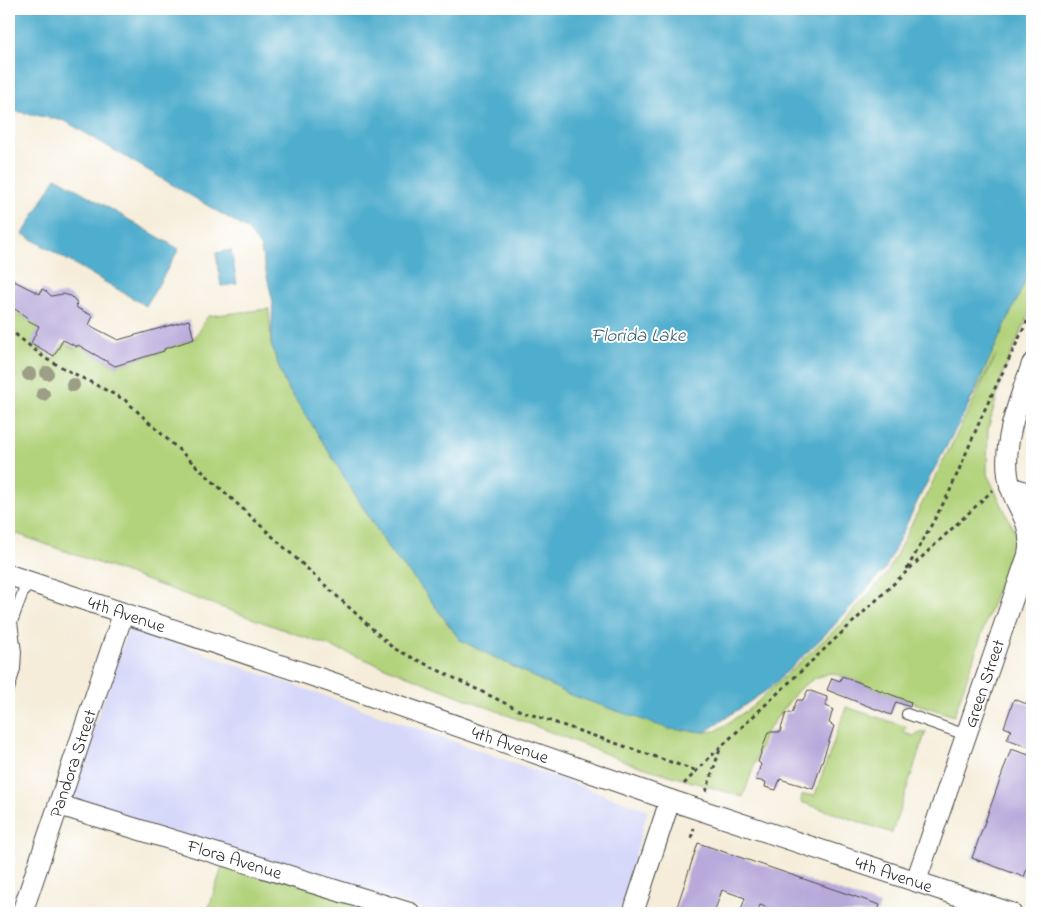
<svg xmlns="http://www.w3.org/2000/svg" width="1041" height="922" viewBox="0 0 1041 922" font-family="'Indie Flower',sans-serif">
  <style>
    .built { fill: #d5d8f9 }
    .green { fill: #b2d37b; stroke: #6e7f53 }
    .water { fill: #4fadcd; stroke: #3d6c7c }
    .building { fill: #b7a9da }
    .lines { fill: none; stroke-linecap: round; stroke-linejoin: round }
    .service-casing { stroke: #494845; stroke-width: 12 }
    .minor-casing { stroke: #494845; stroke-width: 22 }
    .path { stroke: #494845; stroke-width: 3; stroke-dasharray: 4 4; stroke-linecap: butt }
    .service { stroke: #fff; stroke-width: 10 }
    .minor { stroke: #fff; stroke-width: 20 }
    .tree { fill: #9c9e86 }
    .labels { text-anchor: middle; stroke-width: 4; stroke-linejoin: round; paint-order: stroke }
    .street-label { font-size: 18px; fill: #2b2b2b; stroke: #fff }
    .water-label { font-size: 19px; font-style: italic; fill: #395f6c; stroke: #fff }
  </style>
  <rect width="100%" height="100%" fill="#fff"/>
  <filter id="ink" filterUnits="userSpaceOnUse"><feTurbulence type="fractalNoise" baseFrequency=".02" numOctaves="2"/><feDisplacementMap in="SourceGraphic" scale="10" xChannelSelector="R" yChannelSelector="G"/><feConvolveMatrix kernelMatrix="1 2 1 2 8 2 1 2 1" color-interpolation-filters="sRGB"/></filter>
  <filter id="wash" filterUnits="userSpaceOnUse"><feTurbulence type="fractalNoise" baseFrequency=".0096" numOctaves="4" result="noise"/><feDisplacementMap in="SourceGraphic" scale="20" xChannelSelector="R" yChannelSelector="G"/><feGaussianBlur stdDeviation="1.12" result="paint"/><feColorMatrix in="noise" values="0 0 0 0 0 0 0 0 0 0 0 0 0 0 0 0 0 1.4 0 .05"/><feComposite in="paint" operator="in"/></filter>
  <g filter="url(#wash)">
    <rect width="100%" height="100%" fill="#f5edd9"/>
    <path class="built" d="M129,627l519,183 -29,103h-184l-367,-113z"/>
    <path class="green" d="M1032,170v136l-29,68 -15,55 -1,45 29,60 -62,182 -43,-14 -69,-26 -12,-3 -15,5 -17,12 -32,42 -23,65 -111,-33 -278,-109 -345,-124v-223l30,18 -7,17 21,16 11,-16 12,6 3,-4 36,21 49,-15v-2l30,-10 14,-23 61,-7 2,35 14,40 26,39 79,128 28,32 42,57 108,54 137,38 11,-1 36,-24 91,-85 43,-47 110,-219 -120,213z
      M846,707l61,20 -5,5 11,4 13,-5 -34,102 -91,-31 1,-7h13z
      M224,861l144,44 -3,8h-158z"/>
    <path class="water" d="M9,9h1023v258l-67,145 -42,78 -38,79 -55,61 -60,58 -65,44 -36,-3 -101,-35 -108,-54 -42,-57 -28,-32 -79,-128 -26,-39 -14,-40 2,-42 -13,-56 -13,-17 -182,-108 -56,-11z
      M56,177l123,72 -33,57 -123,-72z
      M231,250l6,34 -16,2 -5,-33z"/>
    <g id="blocks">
      <path class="building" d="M9,271l3,9 28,14 2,-5 4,2 5,5 12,-2 8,2 5,5 1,7 16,8 -4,9 29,15 71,-20 5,19 -30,10v2l-49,15 -37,-21 -1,2 -14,-7 -9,16 -23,-13 8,-17 -12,-6 1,-2 -19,-13z
        M842,676l69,26 -1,5 -14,-5 -5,13 -64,-25 5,-12 8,3z
        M808,690l19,7 -1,9 7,3 -4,14 5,3 -21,63 -33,-10 -4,11 -11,-3 1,-5 -10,-2 5,-16 -3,-2 10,-30h12l6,-19h6l5,-13h6z
        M1014,699l18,7v42l-25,-9 4,-9 -7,-3z
        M1011,749l21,7v99l-8,22 -52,-19z
        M698,843l182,62 -3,8h-94l-23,-8 -3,8h-17l5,-15 -23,-8 -8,23h-39z"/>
    </g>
  </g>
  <g filter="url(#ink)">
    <use href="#blocks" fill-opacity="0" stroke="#494845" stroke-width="1"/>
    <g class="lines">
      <g class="service-casing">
        <path id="service" d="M9,689l6,-20 1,-17 -4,-30 15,-41
          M907,714l59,21"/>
      </g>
      <g class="minor-casing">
        <g id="minor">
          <path d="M1010,487l22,7"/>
          <path id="s1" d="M9,575l310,103 351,122 341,113"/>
          <path id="s2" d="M59,805l351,108"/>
          <path id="s3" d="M916,881l112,-326c7,-36 -16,-48 -20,-80 -5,-37 12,-76 24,-111"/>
          <path id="s4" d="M22,913l101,-299"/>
          <path d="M633,913l37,-113"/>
        </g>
      </g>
      <path class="path" d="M9,329l37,30 79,41 268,248 128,63 176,60
        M907,569l42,-76 36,-84 47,-98
        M684,784l25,-26 284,-268
        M706,792l15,-46
        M691,838l3,-10"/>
      <use href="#service" class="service"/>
      <use href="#minor" class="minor"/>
    </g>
    <g class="tree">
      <circle cx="47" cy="373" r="7"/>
      <circle cx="29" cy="374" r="7"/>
      <circle cx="73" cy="385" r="7"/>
      <circle cx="43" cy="394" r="7"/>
    </g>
  </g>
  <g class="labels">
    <g class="street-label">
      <text dy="6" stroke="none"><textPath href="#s1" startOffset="124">4th Avenue</textPath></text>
      <text dy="6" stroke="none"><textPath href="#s3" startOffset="209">Green Street</textPath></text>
      <text dy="6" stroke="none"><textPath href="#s1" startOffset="529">4th Avenue</textPath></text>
      <text dy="6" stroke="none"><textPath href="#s4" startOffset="158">Pandora Street</textPath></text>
      <text dy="6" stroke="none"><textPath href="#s2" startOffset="184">Flora Avenue</textPath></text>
      <text dy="6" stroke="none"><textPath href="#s1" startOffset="934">4th Avenue</textPath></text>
    </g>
    <g class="water-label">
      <text x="638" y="341">Florida Lake</text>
    </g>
  </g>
  <rect width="1041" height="922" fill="none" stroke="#fff" stroke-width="30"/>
</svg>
